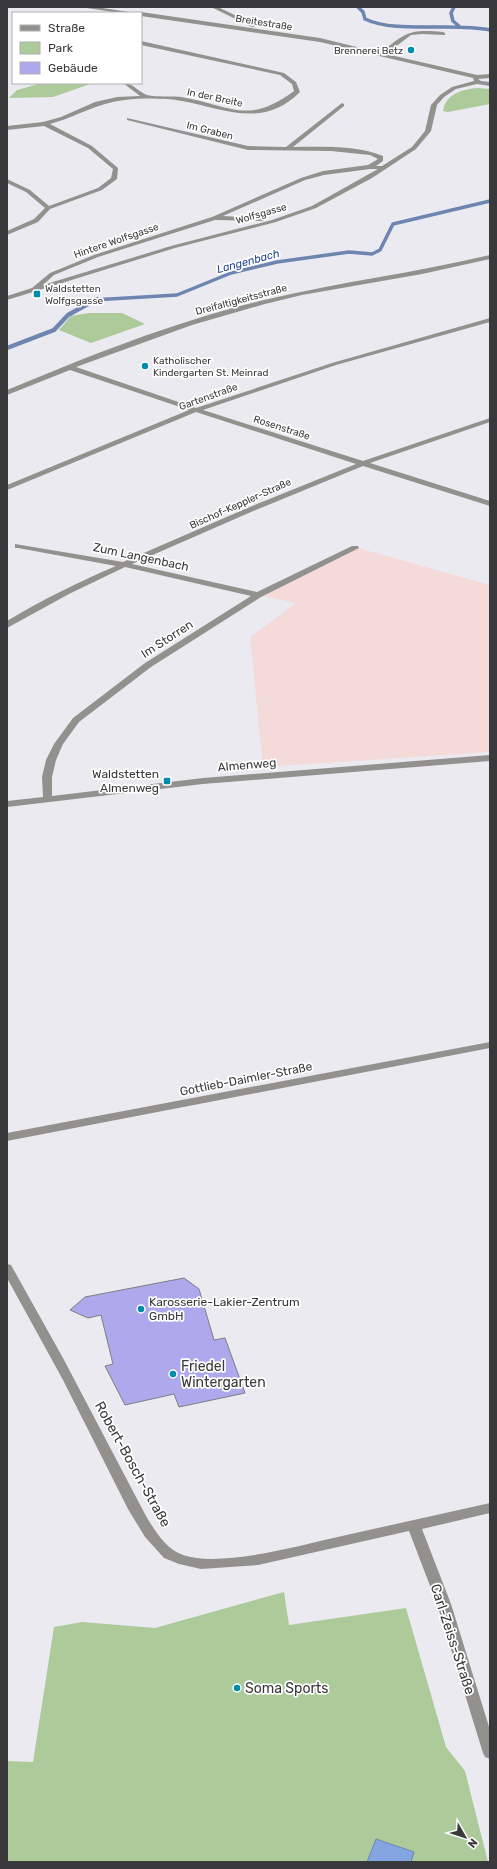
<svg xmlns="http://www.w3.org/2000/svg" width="497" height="1869" viewBox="0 0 497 1869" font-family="Rubik,sans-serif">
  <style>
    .industrial { fill: #f5dada }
    .green { fill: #acca9a }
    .water { fill: #84a5e2; stroke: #6e85b0 }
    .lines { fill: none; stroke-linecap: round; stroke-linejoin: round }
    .stream-far1 { stroke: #6e85b0; stroke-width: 3.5 }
    .stream { stroke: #6e85b0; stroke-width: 4.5 }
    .building { fill: #aea8ec; stroke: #7d7d83 }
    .minor { fill: #92918e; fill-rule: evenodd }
    .poi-dot { fill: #008caa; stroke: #fff; stroke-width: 1.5 }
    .labels { text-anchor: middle; stroke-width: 3.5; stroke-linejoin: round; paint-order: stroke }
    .far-street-label { font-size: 10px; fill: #39393b; stroke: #fff }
    .far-poi-label { font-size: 10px; fill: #39393b; stroke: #fff; text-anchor: start }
    .far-water-label { font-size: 11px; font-style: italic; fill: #244890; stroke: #fff }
    .street-label { font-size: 12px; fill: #39393b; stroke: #fff }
    .poi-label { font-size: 12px; fill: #39393b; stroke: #fff; text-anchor: end }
    .near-poi-label { font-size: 14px; fill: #39393b; stroke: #fff; text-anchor: start }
    .near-street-label { font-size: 14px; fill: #39393b; stroke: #fff }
  </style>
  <rect width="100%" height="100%" fill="#ebeaf1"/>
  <path class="industrial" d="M358,548l132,37v167l-227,15 -13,-130 46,-34 -32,-7 6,-4z"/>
  <path class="green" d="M42,83h51l-40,14 -44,1 8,-8z
    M478,88l12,1v15l-42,8 -5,-1c2,-17 20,-22 35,-23z
    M89,313h33l23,11 -54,19 -32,-13 12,-14z
    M284,1592l5,33 117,-17 40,139 19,24 23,91h-481v-101l26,1 21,-135 28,-5 73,6z"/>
  <path class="water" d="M376,1839l38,13 -3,10h-44z"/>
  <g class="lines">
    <path class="stream-far1" d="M358,7l5,5 2,7c31,15 88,3 125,11
      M454,7l-3,6 2,8 6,5
      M93,300l84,-5 54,-22 46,-11 72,-10 23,2 8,-4 13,-26 97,-23"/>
    <path class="stream" d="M7,348l47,-18 14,-15 29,-16"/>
  </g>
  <path class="building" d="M184,1278l15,11 15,51 11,-2 20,55 -66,14 -5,-13 -49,11 -20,-39 8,-2 -12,-49 -13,3 -18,-8 15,-13z"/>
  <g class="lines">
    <path class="minor" d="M80,7h16l40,6h-16z
      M211,7h7l39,19 -5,1z
      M141,12l179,26 61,15c24,-21 30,-24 62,-21l2,1v2l-23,-1 -11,1 -25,19 91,21 13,-1v4l-12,1 3,2 9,1v4l-13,-2 -21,5 -12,8 -7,8 -6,26 -15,18 -44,29 -56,30 -40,14 -101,26 -168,52v-4l25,-8 18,-15 44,-18 118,-38 89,-39 22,-7 45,-6 10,-6 -8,-4 -39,-4 -83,-1 -121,-30v-2l121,28 38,1 56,-44 2,1v2l-51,41c29,0 63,-2 90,9v5l-7,5h6l30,-19 13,-16 6,-26 9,-10 12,-8 22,-6 -1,-3 -153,-36 -179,-26v-3h-2zM370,169h8l-66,37 -40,14 -101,26 -128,39 11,-10 44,-18 117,-37 49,1v-2l-2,-1 -39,-2 82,-36 19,-5z
      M141,41l143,32 12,9 4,10c-37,37 -75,17 -118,9 -18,-3 -38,-3 -57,-1 -28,3 -49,17 -75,24l42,22 26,22 -1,11 -15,11 -52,19 -12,13 -31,13v-4l27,-12 11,-11 -19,-16 -19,-9v-4l23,11 19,16 49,-18 13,-10 2,-9 -25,-21 -44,-22 -37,4v-4l36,-4 18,-5 34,-15 22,-5 23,-1 -17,-13c11,0 15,9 24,12 5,2 26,1 34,2 49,8 66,29 113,-6l-2,-7 -12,-9 -139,-30z
      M490,255v4l-68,15 -120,21 -37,9 -73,21 -116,42 120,41 136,-45 158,-45v4l-154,43 -133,45 160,51 127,-43v4l-120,41 120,38v5l-127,-40 -112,46 -119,52 125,28 95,-46h6l1,2 -98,49 -110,70 -72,55 -16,22 -7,16 -4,17v19l151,-18 287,-23v6l-287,23 -196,23v-6l36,-4 -1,-20 4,-17 8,-16 19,-26 72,-55 106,-67 -126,-29 -56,27 -62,34v-7c35,-21 71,-39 109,-55l-98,-18h-3v-4l108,18 122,-53 111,-45 -160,-52 -189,78v-5l182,-75 -119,-40 -63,25v-5c84,-35 169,-69 257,-90 75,-18 151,-27 226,-45z
      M490,1042v6l-483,93v-8z
      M7,1264l4,1 52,93 83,158c9,15 20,33 37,39 39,13 118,-10 159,-19 49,-11 99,-22 148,-33v10l-68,16 29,75 39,126v29l-5,-2 -2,-4 -46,-149 -28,-73 -151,34 -57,4 -22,-5 -15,-6 -19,-21 -17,-28 -65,-129 -56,-102z"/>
  </g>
  <g class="poi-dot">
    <circle cx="411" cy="50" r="4"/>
    <rect x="33" y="290" width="8" height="8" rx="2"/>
    <circle cx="145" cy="366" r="4"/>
    <rect x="163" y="777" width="8" height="8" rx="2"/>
    <circle cx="141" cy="1309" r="4"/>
    <circle cx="173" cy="1374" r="4"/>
    <circle cx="237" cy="1688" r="4"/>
  </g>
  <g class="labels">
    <g class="far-street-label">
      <text transform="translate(264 22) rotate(9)" y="4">Breitestraße</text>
      <text transform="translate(215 97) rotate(12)" y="4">In der Breite</text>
      <text transform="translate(210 130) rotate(14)" y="4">Im Graben</text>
      <text transform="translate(261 213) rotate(-16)" y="4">Wolfsgasse</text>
      <text transform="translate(116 240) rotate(-19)" y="4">Hintere Wolfsgasse</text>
      <text transform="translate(241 299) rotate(-15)" y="4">Dreifaltigkeitsstraße</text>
      <text transform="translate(208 396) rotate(-20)" y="4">Gartenstraße</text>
      <text transform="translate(282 427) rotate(18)" y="4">Rosenstraße</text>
      <text transform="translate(240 503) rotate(-24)" y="4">Bischof-Keppler-Straße</text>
    </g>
    <g class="far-poi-label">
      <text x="403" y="54" text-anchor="end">Brennerei Betz</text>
      <text x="45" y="292">Waldstetten<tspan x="45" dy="12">Wolfgsgasse</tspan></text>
      <text x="153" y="364">Katholischer<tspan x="153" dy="12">Kindergarten St. Meinrad</tspan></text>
    </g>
    <g class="far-water-label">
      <text transform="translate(248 261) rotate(-15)" y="4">Langenbach</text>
    </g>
    <g class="street-label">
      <text transform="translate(141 557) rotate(12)" y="4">Zum Langenbach</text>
      <text transform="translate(167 639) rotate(-33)" y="4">Im Storren</text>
      <text transform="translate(247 765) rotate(-5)" y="4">Almenweg</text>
      <text transform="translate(246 1079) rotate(-11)" y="4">Gottlieb-Daimler-Straße</text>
    </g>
    <g class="poi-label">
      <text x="159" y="778">Waldstetten<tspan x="159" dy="14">Almenweg</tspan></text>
      <text x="149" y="1306" text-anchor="start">Karosserie-Lakier-Zentrum<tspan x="149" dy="14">GmbH</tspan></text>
    </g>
    <g class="near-poi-label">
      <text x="181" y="1371">Friedel<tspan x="181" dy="16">Wintergarten</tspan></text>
      <text x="245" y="1693">Soma Sports</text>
    </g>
    <g class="near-street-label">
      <text transform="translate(133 1464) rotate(61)" y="5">Robert-Bosch-Straße</text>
      <text transform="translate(453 1639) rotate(72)" y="5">Carl-Zeiss-Straße</text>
    </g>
  </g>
  <rect width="497" height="1869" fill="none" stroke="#39393b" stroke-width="16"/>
  <rect x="12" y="12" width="130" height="72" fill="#ffffff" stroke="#b0b0b1"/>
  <rect x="20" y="25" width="20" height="6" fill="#92918e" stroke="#b0b0b1"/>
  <text x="48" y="32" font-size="12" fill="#39393b">Straße</text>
  <rect x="20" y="42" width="20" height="12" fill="#acca9a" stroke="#b0b0b1"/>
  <text x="48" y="52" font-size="12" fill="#39393b">Park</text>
  <rect x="20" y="62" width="20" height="12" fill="#aea8ec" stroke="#b0b0b1"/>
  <text x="48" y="72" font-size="12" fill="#39393b">Gebäude</text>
  <g transform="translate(465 1837) rotate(129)" stroke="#ffffff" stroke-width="3" paint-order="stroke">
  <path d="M0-3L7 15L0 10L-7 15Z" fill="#39393b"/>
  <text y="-6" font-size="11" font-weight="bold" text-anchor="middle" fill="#39393b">N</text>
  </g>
</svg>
